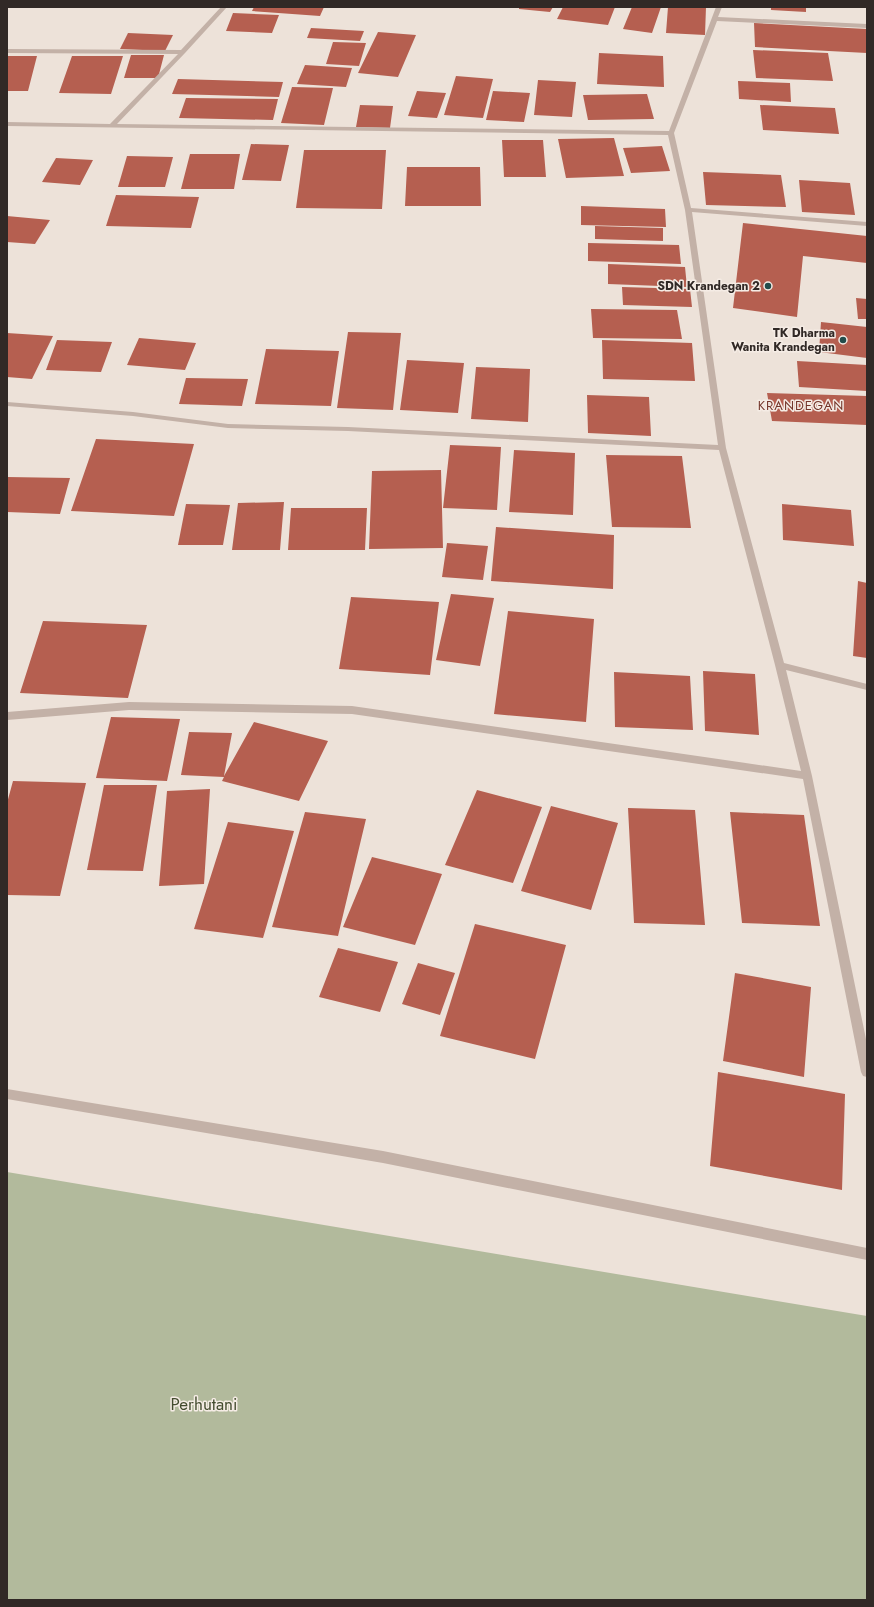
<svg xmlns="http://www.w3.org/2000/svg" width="874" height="1607" viewBox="0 0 874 1607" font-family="Jost,sans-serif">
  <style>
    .green { fill: #b2ba9c }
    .building { fill: #b55f50 }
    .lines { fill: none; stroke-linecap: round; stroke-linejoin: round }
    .minor { fill: #c3b1a7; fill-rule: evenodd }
    .poi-dot { fill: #224c4b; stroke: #f5ece5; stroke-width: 1.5 }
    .labels { text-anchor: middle; stroke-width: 3; stroke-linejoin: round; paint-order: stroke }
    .far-poi-label { font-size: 12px; font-weight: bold; fill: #312926; stroke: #f5ece5; text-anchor: end }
    .far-quarter-label { font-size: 13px; letter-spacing: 1px; fill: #74362b; stroke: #f5ece5 }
    .near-park-label { font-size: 17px; fill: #434b2e; stroke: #f5ece5 }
  </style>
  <rect width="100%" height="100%" fill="#ede2d9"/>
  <path class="green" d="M7,1172l860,144v284h-860z"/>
  <path class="building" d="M254,7h70l-4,9 -68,-5z
    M519,7h34l-3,5 -31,-3z
    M563,7h52l-7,18 -51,-6z
    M632,7h29l-9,26 -29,-4z
    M668,7h38l-1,28 -39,-2z
    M771,7h35v5l-35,-2z
    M233,13l46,2 -7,18 -46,-2z
    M754,23l113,6v24l-112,-6z
    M311,28l53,3 -4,10 -53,-3z
    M378,32l38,3 -18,42 -40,-4z
    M128,33l45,2 -8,16 -45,-2z
    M333,42l33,1 -7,23 -33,-2z
    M753,50l75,3 5,28 -77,-3z
    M599,53l64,3 1,31 -67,-3z
    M131,55h33l-6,23h-34z
    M7,56h30l-9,35h-21z
    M72,56h51l-12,38 -52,-1z
    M305,65l47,3 -6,19 -49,-3z
    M456,76l37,3 -10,39 -39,-3z
    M178,79l105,3 -4,15 -107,-3z
    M538,80l38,2 -4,35 -38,-2z
    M738,81l52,2 1,19 -52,-3z
    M292,87l41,1 -9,37 -43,-2z
    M417,91l29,2 -9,25 -29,-2z
    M493,91l37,2 -6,29 -38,-2z
    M647,94l7,25 -66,1 -5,-25z
    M186,98l92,1 -5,21 -94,-2z
    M360,105l33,1 -3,22 -34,-1z
    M760,105l75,3 4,26 -76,-4z
    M614,138l10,38 -58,2 -8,-39z
    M502,140h41l3,37h-42z
    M251,144l38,1 -8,36 -39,-1z
    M662,146l8,25 -39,2 -8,-25z
    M304,150h82l-4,59 -86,-1z
    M190,154h50l-6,35h-53z
    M127,156l46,1 -8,30h-47z
    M56,158l37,2 -13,25 -38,-3z
    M407,167h73l1,39h-76z
    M703,172l78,3 5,32 -80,-2z
    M799,180l51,3 5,32 -53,-3z
    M116,195l83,2 -8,31 -85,-2z
    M581,206l84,3 1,18 -85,-2z
    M7,216l43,4 -15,24 -28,-2z
    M743,223l124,13v27l-64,-7 -6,61 -64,-9z
    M595,226l68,2v13l-68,-2z
    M588,243l91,2 2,19 -93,-3z
    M608,264l77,3 2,20 -79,-3z
    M622,287l68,2 2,18 -69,-2z
    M856,298l11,1v20h-9z
    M591,309l86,1 5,29 -89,-1z
    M821,322l46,5v31l-48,-6z
    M348,332l53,1 -8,77 -56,-2z
    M7,333l46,3 -21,43 -25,-2z
    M139,338l57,5 -11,27 -58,-5z
    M57,340l55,2 -11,30 -55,-2z
    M602,340l90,3 3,38 -92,-2z
    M266,349l73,2 -8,55 -76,-2z
    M407,360l57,3 -6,50 -58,-3z
    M797,361l70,4v26l-68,-4z
    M476,367l54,2 -2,53 -57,-3z
    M186,378l62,1 -6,27 -63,-2z
    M767,393l100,3v29l-95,-4z
    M587,395l62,2 2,39 -63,-3z
    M96,439l98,5 -20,72 -103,-5z
    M450,445l51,2 -4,63 -54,-2z
    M514,450l61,3 -2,62 -64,-3z
    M606,455l76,1 9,72 -79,-1z
    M441,470l2,78 -74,1 3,-78z
    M7,477l63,1 -10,36 -53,-2z
    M284,502l-4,48h-48l6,-47z
    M186,504l44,1 -7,40h-45z
    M782,504l69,6 3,36 -71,-6z
    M291,508h76l-2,42h-77z
    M496,527l118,8 -1,54 -122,-8z
    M447,543l41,3 -5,34 -41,-3z
    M858,581l9,2v75l-14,-2z
    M451,594l43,4 -14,68 -44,-6z
    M351,597l88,5 -9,73 -91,-6z
    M508,611l86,8 -8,103 -92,-8z
    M43,621l104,4 -19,73 -108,-5z
    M703,671l52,3 4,61 -54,-4z
    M614,672l76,4 3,54 -78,-3z
    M111,717l69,2 -13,62 -71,-3z
    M254,722l74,19 -29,60 -77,-20 2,-4 -43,-2 8,-43 43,1 -8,43z
    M13,781l73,2 -26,113 -53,-1v-92z
    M104,785h53l-14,86 -56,-1z
    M210,789l-6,95 -45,2 8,-95z
    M477,790l65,17 -29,76 -68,-18z
    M551,806l67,17 -27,87 -70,-19z
    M628,808l67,2 10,115 -71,-2z
    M305,812l61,7 -28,117 -66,-9z
    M730,812l74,3 16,111 -78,-3z
    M228,822l66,9 -31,107 -69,-9z
    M372,857l70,17 -27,71 -72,-18z
    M475,924l91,21 -31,114 -95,-23z
    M338,948l60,14 -18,50 -61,-15z
    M418,963l37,10 -15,42 -38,-11z
    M735,973l76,14 -7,90 -81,-16z
    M718,1072l127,22 -3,96 -132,-24z"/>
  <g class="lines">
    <path class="minor" d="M221,7h6l-42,46 -68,71 552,7 47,-124h6l-4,10 149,7v4l-150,-7 -43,112 17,75 176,14v4l-175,-14 34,236 58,215 83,21v6l-81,-20 26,106 55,268v33l-4,-1 -2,-4 -58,-293 -451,-65 -223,-4 -122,10v-8l122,-10 223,4 449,65 -26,-106 -56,-215 -371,-19 -120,-3 -95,-12 -126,-10v-4l126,10 95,12 120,3 370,18 -33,-235 -17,-75 -661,-9v-4l103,2 68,-70 -171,-1v-4l174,1z
      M7,1089l376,62 484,97v12l-484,-97 -376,-64z"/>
  </g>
  <g class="poi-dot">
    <circle cx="768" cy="286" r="4"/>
    <circle cx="843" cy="340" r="4"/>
  </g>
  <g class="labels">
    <g class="far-poi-label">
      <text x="760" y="290">SDN Krandegan 2</text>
      <text x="835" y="337">TK Dharma<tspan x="835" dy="14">Wanita Krandegan</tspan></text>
    </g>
    <g class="far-quarter-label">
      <text x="801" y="410">KRANDEGAN</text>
    </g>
    <g class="near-park-label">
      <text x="204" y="1410">Perhutani</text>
    </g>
  </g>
  <rect width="874" height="1607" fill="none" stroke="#312926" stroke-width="16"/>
</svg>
